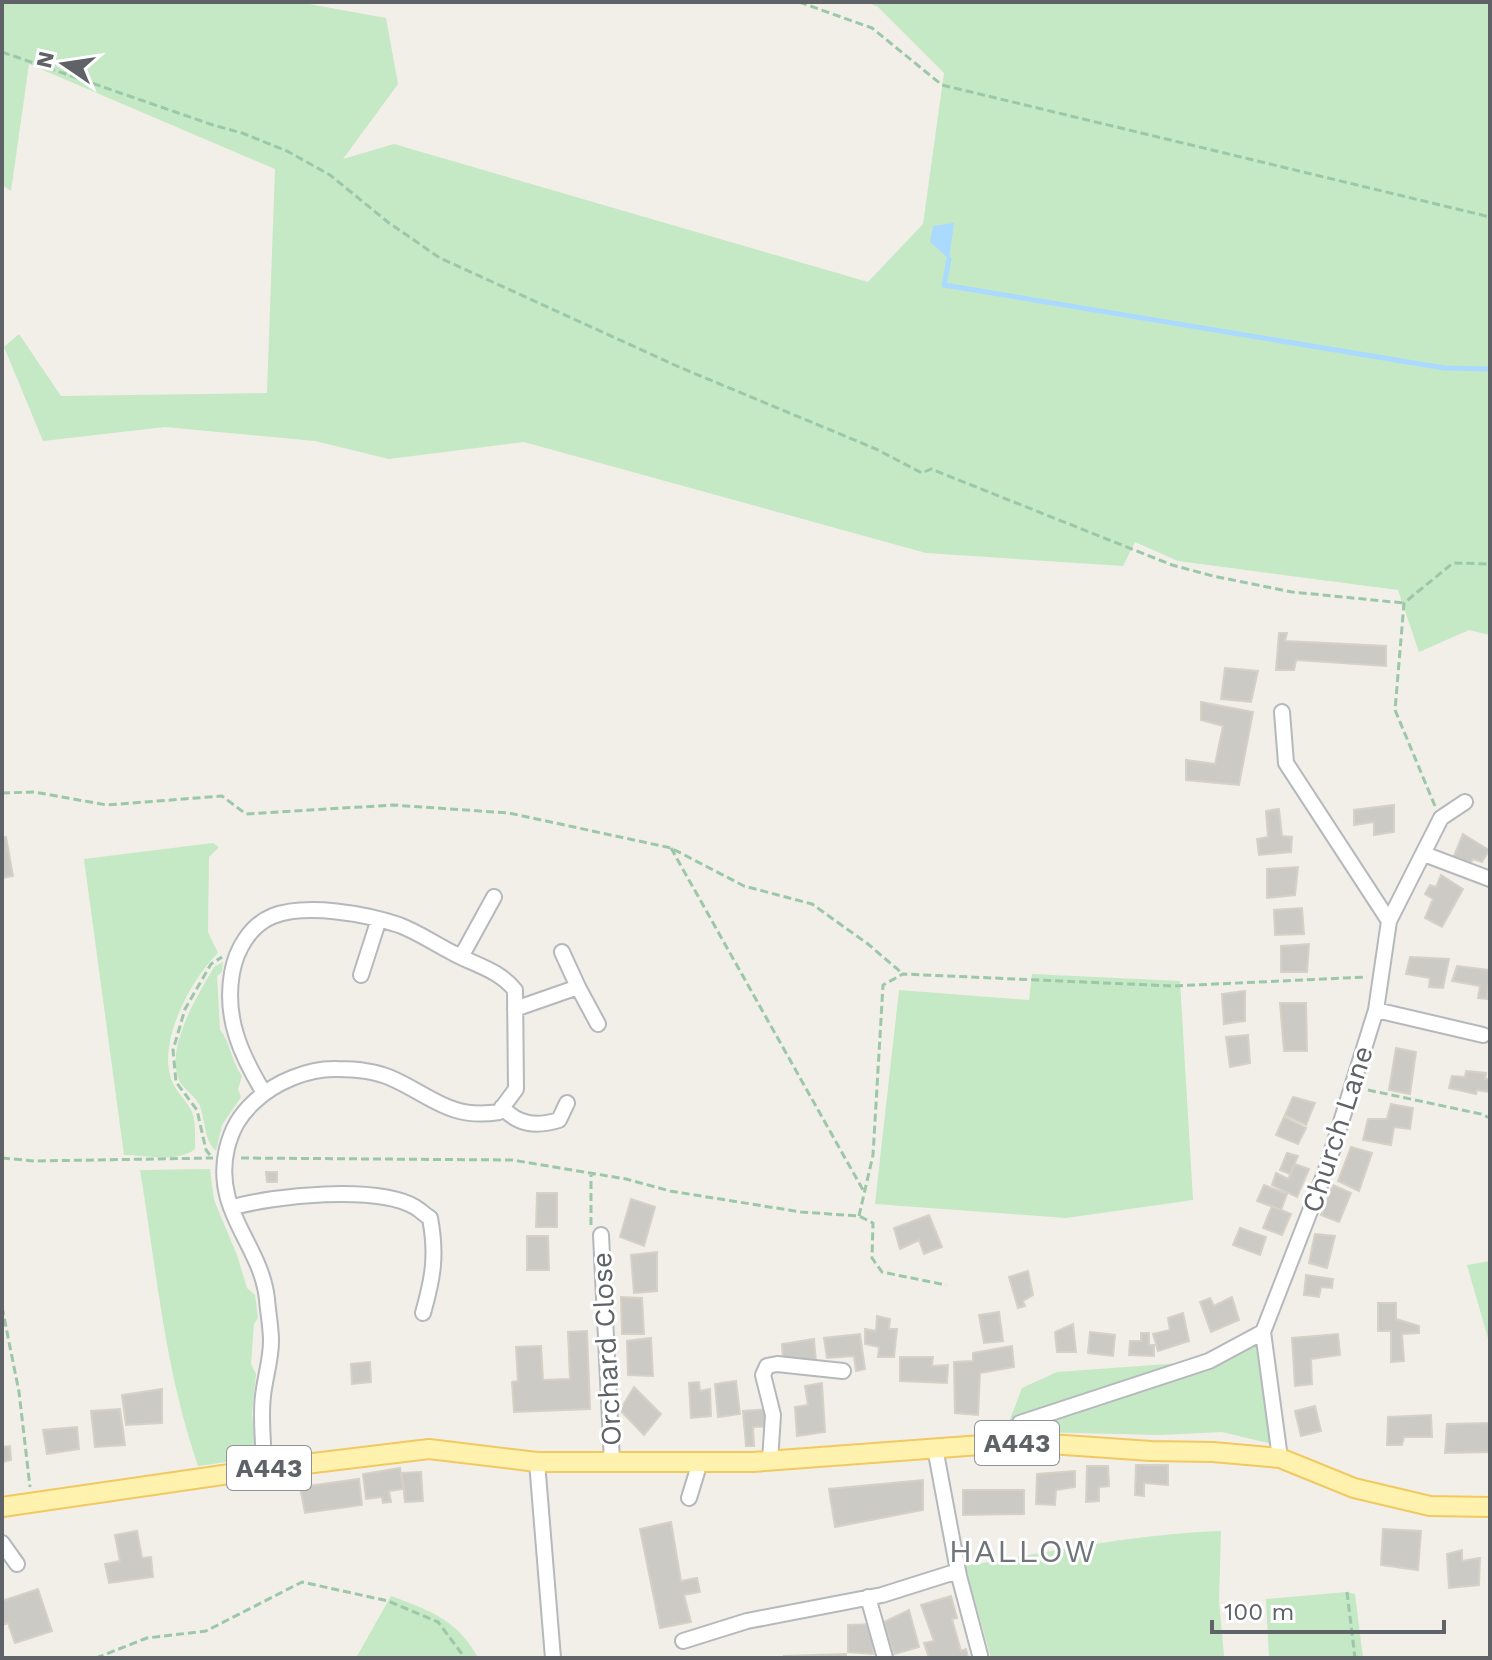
<svg xmlns="http://www.w3.org/2000/svg" width="1492" height="1660" viewBox="0 0 1492 1660" font-family="'Work Sans',sans-serif">
  <style>
    .green { fill: #c5e8c5 }
    .water { fill: #aadaff }
    .lines { fill: none; stroke-linecap: round; stroke-linejoin: round }
    .stream { stroke: #aadaff; stroke-width: 5 }
    .building { fill: #cccac5; stroke: #d6d1c6; stroke-width: 2 }
    .minor-casing { stroke: #b5b8bc; stroke-width: 18 }
    .major-casing { stroke: #f2c960; stroke-width: 22 }
    .path { stroke: #9cc7a9; stroke-width: 3; stroke-dasharray: 8 4; stroke-linecap: butt }
    .minor { stroke: #fff; stroke-width: 14 }
    .major { stroke: #fff2af; stroke-width: 18 }
    .labels { text-anchor: middle; stroke-width: 6; stroke-linejoin: round; paint-order: stroke }
    .shield { fill: #fff; stroke: #8f9295; stroke-width: 2 }
    .shield-label { font-size: 26px; font-weight: bold; fill: #5f6368 }
    .street-label { font-size: 28px; fill: #5f6368; stroke: #fff }
    .quarter-label { font-size: 32px; letter-spacing: 2px; fill: #70757a; stroke: #fff }
  </style>
  <rect width="100%" height="100%" fill="#f1efe8"/>
  <path class="green" d="M2,2h296l88,16 12,66 -55,75 51,-15 474,138 55,-58 21,-151 -66,-66 -11,-5h623v633l-21,-5 -50,22 -21,-62 -220,-29 -43,-19 -12,24 -197,-13 -402,-111 -135,17 -74,-18 -150,-14 -122,14 -39,-94 15,-13 42,62 206,-3 8,-224 -246,-105 -18,127 -9,-6z
    M213,843l6,4 -10,10 -1,75 10,21c-26,25 -58,84 -48,122 3,15 16,24 22,37 4,11 3,25 3,37 -16,14 -51,6 -71,6l-40,-296z
    M223,962l-1,10 -5,4 3,54c10,11 11,31 22,46l-4,13 3,8 -19,28 -6,26c-13,-12 -10,-32 -17,-47 -5,-9 -16,-15 -20,-24 -14,-33 19,-85 35,-113z
    M1032,974l148,7 13,219 -127,18 -191,-14 24,-214 130,10z
    M210,1169l4,31 23,55 10,33 8,7 3,23 -4,6 -3,40 5,10 -4,39 3,30 -6,13 -8,4 -43,6c-34,-99 -41,-194 -58,-296z
    M1490,1261v84l-23,-80z
    M1263,1332l9,112 -50,-12 -61,3 -123,-3 -29,-10 13,-34 35,-16 152,-11z
    M1221,1531l-2,70 5,55 42,2h-275l-26,-92c84,-14 170,-32 256,-35z
    M1347,1592l8,2 8,64h-94l-3,-59z
    M391,1596c38,14 67,24 87,62h-122z"/>
  <path class="water" d="M954,223l-5,36 -19,-17 3,-16z"/>
  <g class="lines">
    <path class="stream" d="M949,259l-5,26 500,83 46,1"/>
  </g>
  <path class="building" d="M1279,633h8l-2,8 101,5v20l-90,-6 -2,10h-18z
    M1225,668l33,3 -7,31 -30,-3z
    M1201,702l52,10 -14,73 -53,-5v-20l29,4 8,-38 -22,-6z
    M1394,805v27l-20,3v-13l-20,3v-15z
    M1279,809l3,27 10,1 -1,15 -32,3 -2,-16 11,-2 -2,-26z
    M1463,834l26,16 -7,12 -9,-3 -4,7 -16,-8z
    M6,837l7,39 -11,2v-40z
    M1298,867l-3,28 -28,3v-29z
    M1441,875l22,14 -21,38 -17,-9 8,-19 -8,-5 5,-9 6,2z
    M1302,908l2,26 -29,1 -1,-25z
    M1309,944l-2,28h-26v-26z
    M1410,957l39,2 -6,29 -14,-1 1,-9 -24,-4z
    M1457,966l33,4 -3,29 -9,-1 2,-12 -28,-5z
    M1245,991v30l-21,3 -2,-30z
    M1280,1003h26l1,48h-23z
    M1248,1035l2,28 -20,4 -4,-30z
    M1396,1048l20,4 -6,42 -21,-4z
    M1466,1071l20,2 -1,6h5v13l-13,-2 -1,4 -27,-6 3,-12 13,1z
    M1293,1097l22,6 -9,22 -21,-10z
    M1391,1104l22,4 -3,21 -16,-2 -3,18 -28,-5 5,-21h19z
    M1284,1117l22,11 -8,16 -22,-9z
    M1351,1147l21,6 -13,38 -21,-10z
    M1287,1153l11,3 -8,18 -10,-4z
    M1295,1164l14,5 -12,28 -25,-12 4,-12 12,6z
    M266,1172h11v10h-10z
    M1264,1185l23,9 -6,16 -24,-9z
    M1333,1185l18,8 -12,29 -18,-7z
    M537,1193h20v34h-21z
    M631,1199l24,8 -11,39 -24,-9z
    M1272,1206l19,8 -9,21 -19,-7z
    M929,1215l13,32 -18,7 -5,-14 -19,9 -6,-21z
    M1240,1228l26,9 -6,18 -27,-10z
    M1315,1234l20,2 -8,32 -18,-5z
    M527,1236h21l1,34h-22z
    M657,1252v39l-23,2 -3,-38z
    M1028,1271l5,24 -10,6 2,5 -7,2 -9,-31z
    M1306,1275l27,4 -1,9 -11,-1 -2,10 -15,-2z
    M621,1297l21,1 2,36h-22z
    M1232,1297l7,23 -28,12 -11,-30 10,-4 4,8z
    M1378,1303h18v16l23,7v7l-17,1 2,27 -13,1v-31h-13z
    M999,1312l4,29 -19,2 -5,-28z
    M1183,1313l6,28 -31,10 -5,-17 17,-4 -2,-12z
    M877,1316l13,3 -1,10h8l-3,28h-16l1,-10 -14,-3v-15l11,2z
    M1073,1324l3,28h-19l-2,-20z
    M587,1331l3,78 -76,3 -2,-30 6,-1 -2,-34 25,-1 2,34 27,-1 -2,-47z
    M1090,1332l25,3 -2,21 -25,-3z
    M1141,1333h8v12h5v11l-25,-1 1,-14h11z
    M860,1334l5,35 -9,2 -2,-15 -27,2 -3,-20z
    M1338,1334l2,21 -29,4 1,25 -17,2 -3,-48z
    M651,1338l2,38 -25,-1 -1,-34z
    M814,1339l2,23 -17,3v-7l-16,1 -1,-15z
    M1012,1346l2,21 -34,6 -2,42 -23,-2 -1,-51 19,-1v-8z
    M900,1357h33l-1,9 16,-1 -1,18 -47,-2z
    M370,1362l1,20 -19,2 -1,-20z
    M736,1381l4,33 -22,3 -3,-33z
    M699,1382l1,9 10,-2 1,27 -20,2 -2,-35z
    M822,1383l3,49 -28,4 -2,-29 13,-2 -3,-19z
    M634,1387l27,27 -17,21 -24,-25z
    M162,1389v34l-36,2 -4,-30z
    M1315,1406l6,25 -20,5 -6,-25z
    M120,1409l5,36 -30,2 -4,-36z
    M770,1409l1,17 -18,1 1,19h-8l-3,-35z
    M1431,1415l1,22h-28l-2,8h-15l1,-28z
    M1490,1423v29l-45,1 2,-29z
    M77,1427l2,22 -32,5 -4,-24z
    M10,1446l1,14 -9,2v-15z
    M1136,1465h32v20l-24,-2v13l-9,-1z
    M1087,1466h21l1,20 -10,1v14l-13,1z
    M400,1468l3,21 -14,2 2,11 -8,1 -1,-6 -16,2 -3,-25z
    M1075,1471v16l-19,3 -1,15 -19,-1 1,-30z
    M421,1472l2,29 -18,1 -3,-29z
    M359,1479l3,26 -57,8 -5,-26z
    M923,1480v30l-88,17 -6,-38z
    M963,1490h61v24l-61,1z
    M671,1522l10,59 16,-3 3,14 -16,3 7,27 -31,6 -20,-99z
    M1383,1529l38,2 -3,39 -37,-5z
    M137,1531l5,27 9,-1 2,20 -44,6 -4,-19 15,-3 -5,-26z
    M1462,1550v11l18,-3 -1,27 -30,3 -2,-34z
    M38,1589l14,42 -37,12 -7,-20 -6,2v-24z
    M951,1596l6,22 -5,1 9,32 5,-2 2,8 -39,1 -5,-15 10,-2 -13,-36z
    M909,1610l10,37 -25,7 -10,-32z
    M873,1624v30l-25,-2v-27z
    M846,1654v4h-62v-2z"/>
  <g class="lines">
    <g class="minor-casing">
      <path id="minor" d="M1424,854l66,25
        M1389,921l52,-103 24,-16
        M562,952l16,35
        M461,957l33,-60
        M361,975l18,-56
        M515,1009l63,-22 20,37
        M1376,1010l107,25
        M264,1093c-23,-38 -40,-75 -32,-120 4,-23 18,-48 41,-57 34,-13 93,-2 126,9 19,7 36,19 54,28 22,12 46,17 62,37l1,99 -17,23c-49,8 -67,-16 -108,-34 -16,-7 -36,-9 -54,-9 -28,-1 -62,13 -83,33 -15,14 -22,27 -27,46 -15,63 34,96 40,151 1,14 4,28 4,42 0,19 -6,36 -8,55 -3,23 1,49 1,73
        M502,1107c16,18 34,20 57,13l8,-17
        M231,1208c42,-13 146,-23 184,-1 5,3 10,8 15,11 7,37 3,60 -7,95
        M601,1235l11,227
        M1021,1442l-1,-19 189,-62 54,-29
        M935,1448l24,128 21,79
        M1280,1458l-17,-126 63,-162 50,-160 13,-89 -103,-158 -4,-51
        M770,1461l3,-46 -10,-40 4,-9 10,-2 66,7
        M537,1462l16,196
        M689,1498l8,-26v-10
        M2,1543l15,21
        M868,1597l17,61
        M683,1641l64,-20 135,-26 76,-24"/>
    </g>
    <g class="major-casing">
      <path id="major" d="M2,1507l262,-38 165,-20 108,13h216l268,-20 130,9 62,1 67,6 74,30 76,18 60,1"/>
    </g>
    <path class="path" d="M799,2l73,26 70,57 548,132
      M2,52l211,73 29,8 45,18 43,24 59,48 51,35 239,109 197,82 46,24 9,-4 241,96 41,11 79,16 112,11
      M2,793l32,-1 73,13 115,-9 24,18 147,-9 116,8 162,35 73,38 68,18 56,40 35,30
      M1435,806l-40,-96 9,-107 49,-40 37,1
      M671,848l192,342
      M1368,1090l113,24 9,4
      M210,1155l-4,-5 -9,-40 -21,-28 -3,-32 12,-41 26,-45 11,-7
      M2,1158l33,3 178,-3
      M241,1158l271,2 114,19 44,12 131,21 58,4 14,7 -1,35 10,14 64,13
      M859,1216l14,-61 10,-170 20,-11 270,12 194,-9
      M591,1225v-52
      M2,1307l17,85 11,95
      M1347,1592l8,66
      M96,1658l51,-20 59,-7 96,-49 86,19 50,21 27,36"/>
    <use href="#minor" class="minor"/>
    <use href="#major" class="major"/>
  </g>
  <g class="labels">
    <g class="shield">
      <rect x="975" y="1421" width="84" height="44" rx="6"/>
      <rect x="227" y="1446" width="84" height="44" rx="6"/>
    </g>
    <g class="shield-label">
      <text x="1017" y="1452">A443</text>
      <text x="269" y="1477">A443</text>
    </g>
    <g class="street-label">
      <text transform="translate(1337 1129) rotate(-72)" y="10">Church Lane</text>
      <text transform="translate(606 1349) rotate(-93)" y="10">Orchard Close</text>
    </g>
    <g class="quarter-label">
      <text x="1023" y="1562">HALLOW</text>
    </g>
  </g>
  <rect width="1492" height="1660" fill="none" stroke="#5f6368" stroke-width="8"/>
  <g transform="translate(64 64) rotate(283)" stroke="#ffffff" stroke-width="6" paint-order="stroke">
  <path d="M0-6L14 30L0 20L-14 30Z" fill="#5f6368"/>
  <text y="-12" font-size="22" font-weight="bold" text-anchor="middle" fill="#5f6368">N</text>
  </g>
  <path d="M1212 1620v12h232v-12" fill="none" stroke="#5f6368" stroke-width="4"/>
  <text x="1224" y="1620" font-size="24" fill="#5f6368" stroke="#ffffff" stroke-width="6" paint-order="stroke">100 m</text>
</svg>
